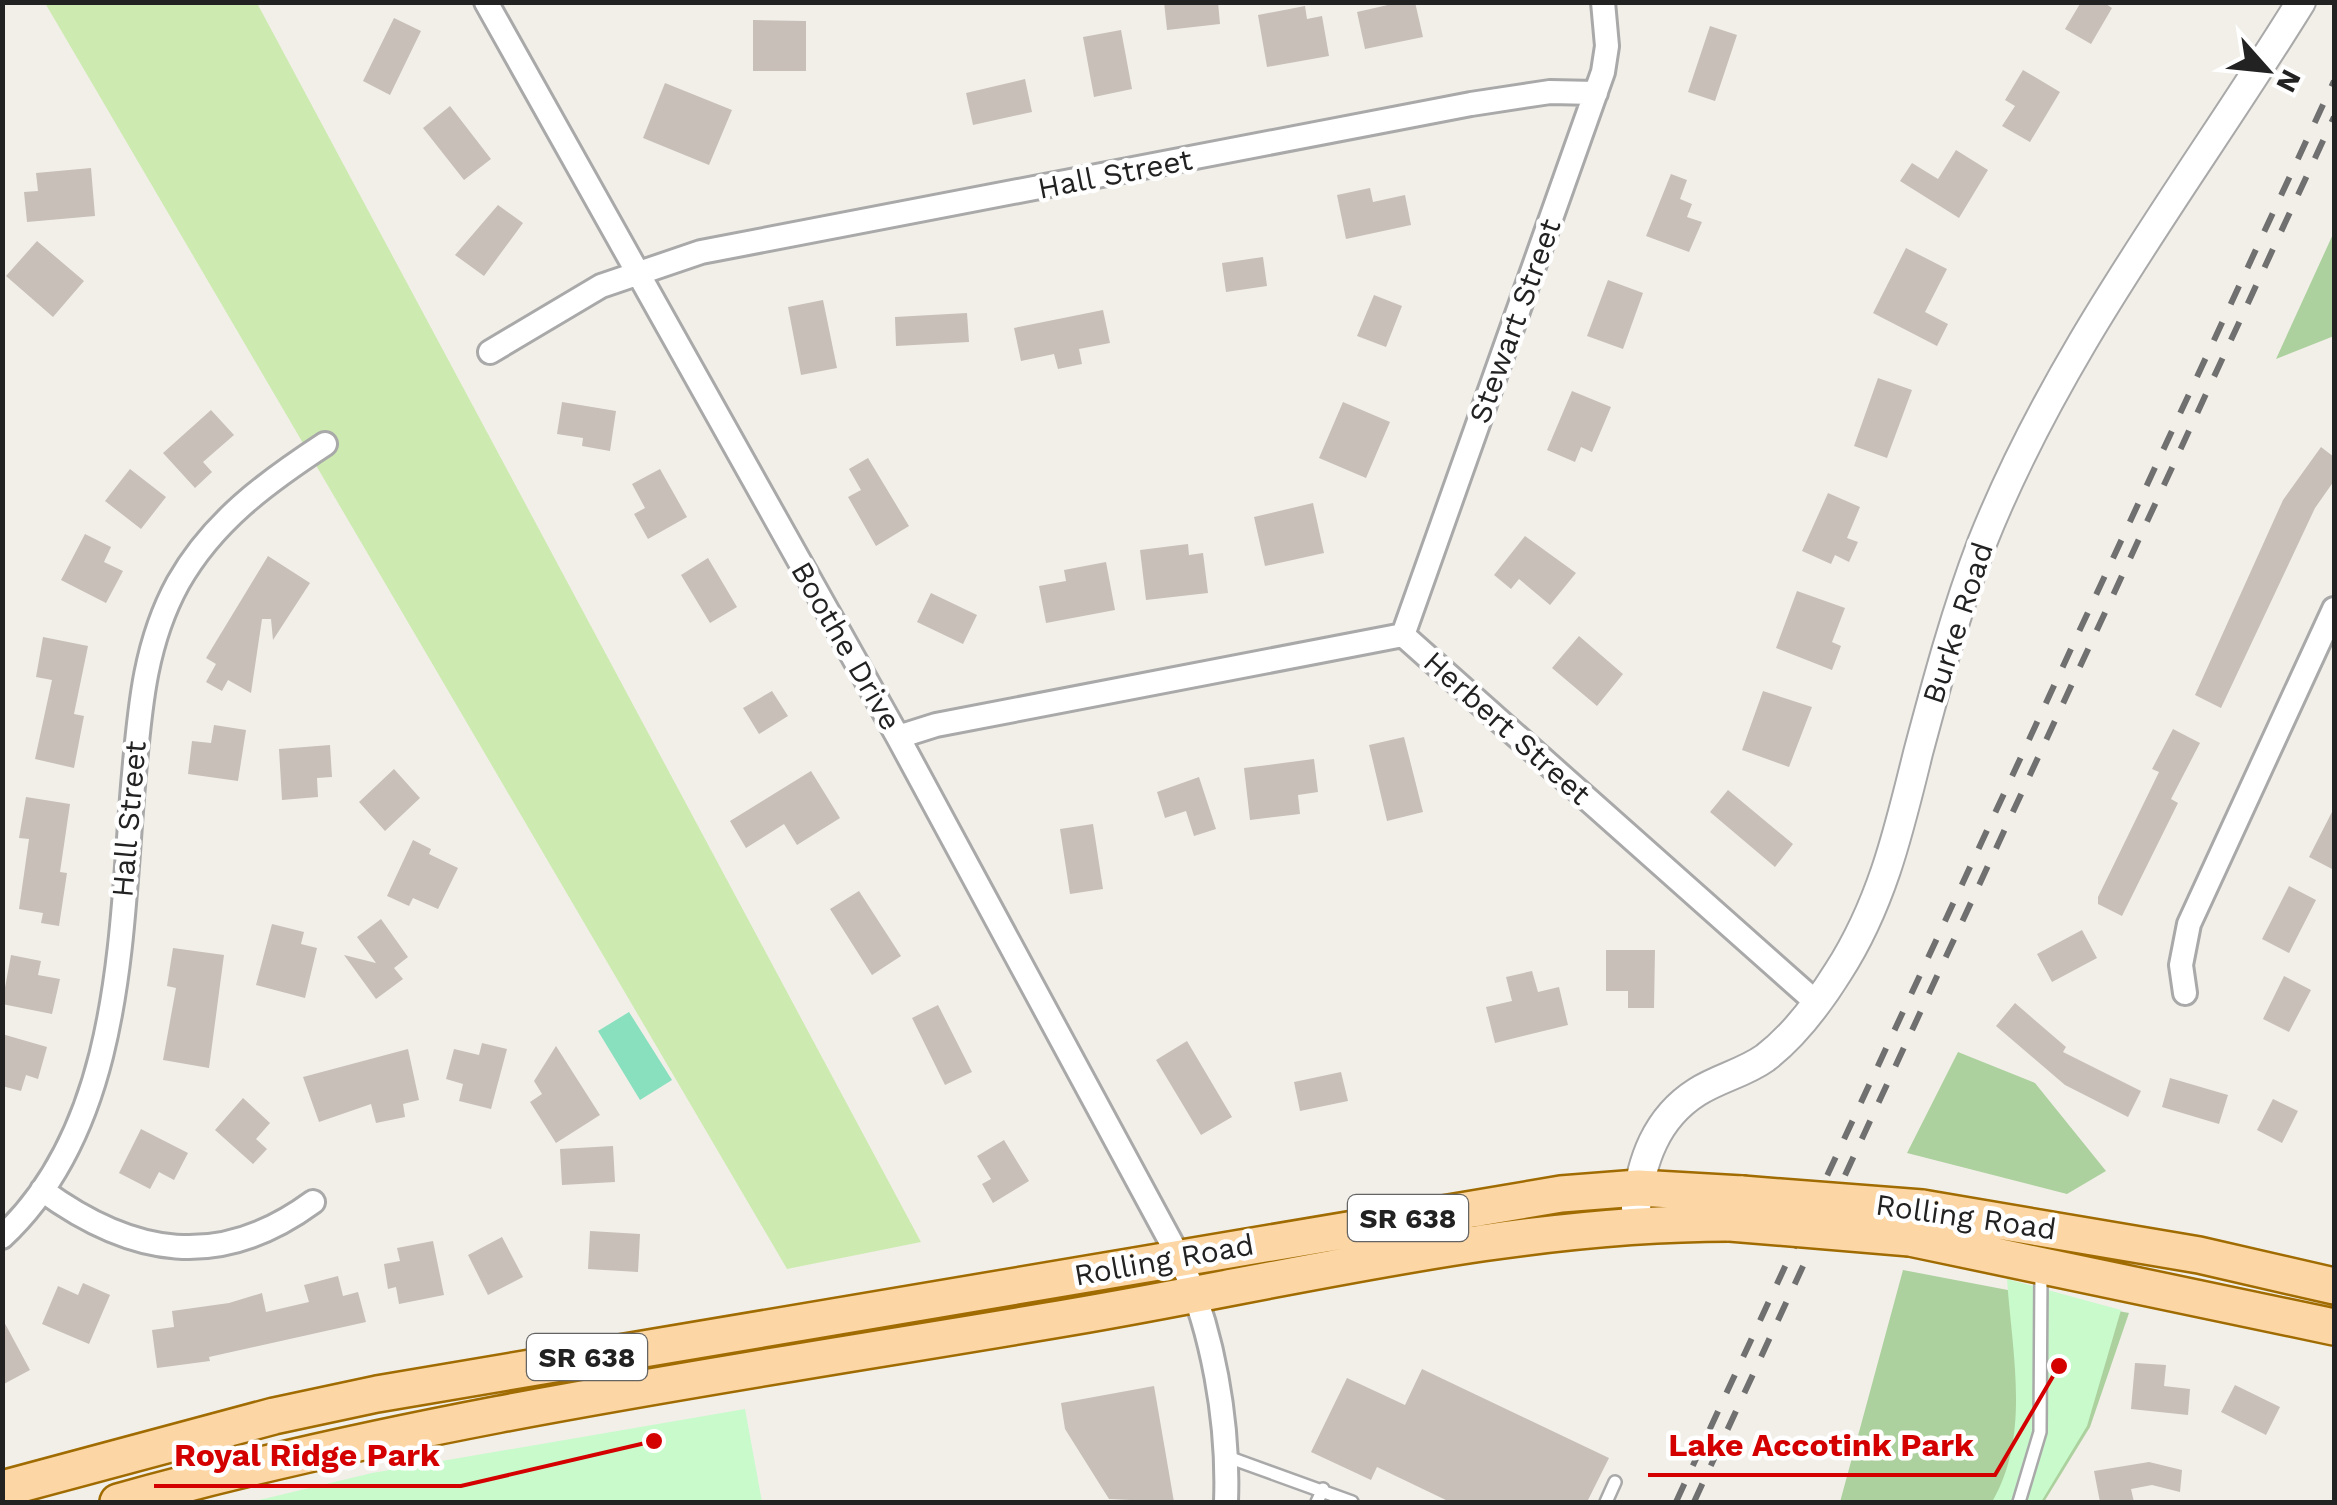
<svg xmlns="http://www.w3.org/2000/svg" width="2337" height="1505" viewBox="0 0 2337 1505" font-family="'Work Sans',sans-serif">
  <style>
    .grass { fill: #cdebb0 }
    .forest { fill: #add19e }
    .park { fill: #c8facc }
    .pitch { fill: #88e0be }
    .building { fill: #c7bfb8 }
    .lines { fill: none; stroke-linecap: round; stroke-linejoin: round }
    .service-casing { stroke: #a9a9a9; stroke-width: 16 }
    .minor-casing { stroke: #a9a9a9; stroke-width: 28 }
    .tertiary-casing { stroke: #a9a9a9; stroke-width: 32 }
    .primary-casing { stroke: #a06b00; stroke-width: 40 }
    .service { stroke: #fff; stroke-width: 11 }
    .minor { stroke: #fff; stroke-width: 22 }
    .tertiary { stroke: #fff; stroke-width: 28 }
    .primary { stroke: #fcd6a4; stroke-width: 35 }
    .rail { stroke: #707070; stroke-width: 6; stroke-dasharray: 20 20; stroke-linecap: butt }
    .primary-bridge-casing { stroke: #a06b00; stroke-width: 40; stroke-linecap: butt }
    .primary-bridge { stroke: #fcd6a4; stroke-width: 35 }
    .labels { text-anchor: middle; stroke-width: 9; stroke-linejoin: round; paint-order: stroke }
    .shield { fill: #fff; stroke: #646464; stroke-width: 2.5 }
    .shield-label { font-size: 28px; font-weight: bold; fill: #222 }
    .street-label { font-size: 30px; fill: #222; stroke: #fff }
    .leader { fill: none; stroke: #d40000; stroke-width: 4 }
    .callout-dot { fill: #d40000; stroke: #fff; stroke-width: 4 }
    .callout-label { font-size: 32px; text-anchor: middle; font-weight: bold; fill: #d40000; stroke: #fff; stroke-width: 9; stroke-linejoin: round; paint-order: stroke }
  </style>
  <rect width="100%" height="100%" fill="#f2efe9"/>
  <path class="grass" d="M45,3h212l664,1239 -134,27z"/>
  <path class="forest" d="M2334,232v104l-58,23z
    M1958,1052l77,31 71,88 -39,23 -160,-41z
    M1903,1270l226,43 -39,114 -46,75h-204z"/>
  <path class="park" d="M2007,1279l114,31 -34,116 -46,76h-49c39,-66 20,-149 15,-223z
    M745,1409l17,93h-511l121,-29z"/>
  <path class="pitch" d="M629,1012l43,68 -32,20 -42,-69z"/>
  <path class="building" d="M1164,2h54l2,22 -53,6z
    M1401,2h14l8,35 -58,12 -8,-37z
    M2081,2h22l9,6 -21,36 -26,-15z
    M1305,6l2,13 15,-3 7,40 -62,11 -9,-52z
    M394,18l27,13 -31,64 -27,-14z
    M753,20l53,1v50h-53z
    M1710,26l27,9 -22,66 -27,-9z
    M1121,30l11,59 -38,8 -11,-60z
    M2023,70l37,22 -30,50 -28,-16 13,-20 -10,-6z
    M1025,79l7,33 -59,13 -7,-32z
    M665,83l67,27 -23,55 -66,-27z
    M450,106l41,53 -27,21 -41,-52z
    M1956,150l32,20 -29,48 -59,-37 12,-18 26,16z
    M91,168l4,48 -68,6 -3,-30 14,-1 -2,-18z
    M1671,174l16,6 -7,19 12,5 -5,13 15,5 -13,30 -43,-16z
    M1370,188l3,14 32,-7 6,30 -65,14 -9,-44z
    M498,205l25,18 -39,53 -29,-21z
    M37,241l47,40 -31,36 -47,-41z
    M1906,248l41,21 -22,43 23,12 -11,22 -64,-33z
    M1263,257l4,29 -41,6 -4,-29z
    M1608,280l35,13 -20,56 -36,-13z
    M1374,295l28,11 -16,41 -29,-11z
    M823,300l14,68 -36,7 -13,-68z
    M1103,310l7,33 -31,6 3,15 -24,5 -4,-15 -33,7 -7,-33z
    M967,313l2,29 -73,4 -1,-29z
    M1878,378l34,12 -25,68 -33,-12z
    M1572,391l39,16 -19,45 -11,-5 -6,15 -28,-12z
    M562,402l54,9 -6,40 -28,-5 1,-8 -26,-4z
    M1343,402l47,20 -24,56 -47,-20z
    M211,410l23,25 -31,27 9,10 -17,16 -32,-35z
    M2321,447l13,10v24l-19,27 -94,200 -26,-13 88,-195z
    M868,458l41,68 -33,20 -28,-49 13,-7 -12,-21z
    M130,469l36,28 -25,32 -36,-28z
    M660,469l27,48 -39,22 -14,-25 11,-6 -13,-24z
    M1828,493l32,14 -13,31 11,4 -9,20 -14,-7 -4,9 -29,-13z
    M1313,503l11,50 -59,13 -11,-49z
    M85,534l26,13 -7,15 19,9 -17,32 -45,-23z
    M1525,536l51,37 -26,32 -31,-26 -8,10 -17,-14z
    M1188,544l1,11 14,-2 5,40 -62,7 -6,-50z
    M268,556l42,27 -37,57 -2,-21h-9l-11,74 -23,-13 -6,11 -16,-9 10,-18 -10,-6z
    M708,558l29,49 -27,16 -29,-48z
    M1106,562l9,48 -69,13 -7,-37 27,-5 -2,-11z
    M1797,591l48,17 -13,34 9,4 -9,24 -56,-22z
    M931,593l46,22 -14,29 -46,-22z
    M1579,636l44,38 -26,32 -45,-38z
    M43,637l45,9 -14,68 10,2 -10,52 -39,-9 17,-79 -16,-3z
    M772,691l16,25 -29,18 -16,-26z
    M1763,691l49,16 -23,60 -47,-17z
    M214,725l32,5 -8,51 -50,-7 4,-33 19,2z
    M2173,729l27,14 -29,56 7,4 -56,113 -24,-12v-7l61,-125 -7,-3z
    M1404,737l19,75 -36,9 -18,-76z
    M330,745l2,32 -15,1 1,19 -36,3 -3,-51z
    M1314,759l4,33 -20,3 2,19 -50,6 -6,-52z
    M394,769l26,29 -35,33 -26,-29z
    M811,771l29,47 -43,27 -13,-21 -38,24 -16,-27z
    M1199,777l17,52 -22,7 -8,-25 -21,7 -8,-26z
    M1728,790l65,54 -18,23 -65,-55z
    M26,797l44,7 -10,68 7,1 -8,53 -18,-3 2,-10 -24,-4 10,-70 -10,-1z
    M2334,808v62l-25,-13z
    M1093,824l10,65 -33,5 -10,-65z
    M413,840l18,9 -2,5 29,14 -20,41 -25,-11 -4,8 -22,-10z
    M2289,886l27,14 -27,53 -27,-14z
    M859,891l42,65 -29,19 -42,-66z
    M381,919l27,38 -14,11 9,11 -27,20 -32,-44 32,8 -19,-26z
    M272,924l32,8 -3,12 16,4 -12,50 -49,-13z
    M2082,930l15,28 -45,24 -15,-28z
    M173,948l51,7 -15,113 -46,-8 13,-72 -9,-2z
    M1606,950h49l-1,58h-26v-17h-22z
    M11,955l30,6 -3,14 22,4 -8,35 -50,-10z
    M1532,971l6,21 21,-5 9,38 -73,18 -9,-36 26,-6 -6,-24z
    M2284,976l27,14 -22,42 -26,-13z
    M2015,1003l51,44 -3,5 78,39 -13,26 -63,-32 -69,-59z
    M938,1005l34,67 -27,13 -33,-67z
    M2,1034l45,13 -9,32 -12,-4 -5,16 -19,-5z
    M1187,1041l45,76 -31,18 -45,-75z
    M482,1043l25,6 -16,60 -32,-8 4,-17 -17,-5 8,-30 25,6z
    M556,1046l44,69 -44,28 -26,-41 12,-8 -8,-13z
    M408,1049l11,51 -16,4 2,13 -29,6 -5,-19 -52,18 -16,-45z
    M1341,1072l7,29 -48,10 -6,-29z
    M2170,1078l58,17 -9,29 -57,-17z
    M243,1098l27,25 -14,16 11,10 -14,15 -38,-34z
    M2273,1099l25,12 -16,32 -25,-13z
    M141,1129l47,24 -14,27 -15,-8 -9,17 -31,-16z
    M1004,1140l25,41 -36,22 -11,-19 9,-5 -14,-23z
    M613,1146l2,36 -53,3 -2,-36z
    M590,1231l50,3 -2,38 -50,-3z
    M502,1237l21,40 -35,18 -20,-40z
    M433,1241l11,54 -45,9 -3,-17 -8,2 -4,-25 16,-3 -3,-13z
    M338,1276l5,20 15,-4 8,30 -157,35 1,4 -53,7 -5,-38 22,-3 -2,-16 57,-8 33,-10 4,19 43,-10 -5,-17z
    M83,1283l27,12 -21,49 -47,-20 16,-38 20,9z
    M2,1318l28,52 -28,15z
    M2135,1363l31,2 -2,21 26,3 -2,26 -57,-6z
    M1422,1369l187,89 -22,44h-137l-73,-35 -6,13 -60,-28 36,-74 58,27z
    M2235,1385l45,22 -14,28 -45,-23z
    M1154,1386l20,116 -65,-3 -44,-70 -4,-26z
    M2149,1462l33,8 -2,22 -28,-7 -21,4 3,13h-34l-6,-31z"/>
  <g class="lines">
    <g class="service-casing">
      <path id="service" d="M1225,1456l127,46
        M1317,1502l6,-13
        M1606,1502l9,-20
        M2019,1502l21,-70 1,-161"/>
    </g>
    <g class="minor-casing">
      <path id="minor" d="M486,2l412,735 281,520c34,71 50,166 47,245
        M490,352l111,-66 100,-34 770,-148 79,-12 46,1
        M1403,635l200,-563 4,-26 -4,-44
        M1403,635l415,369
        M898,737l38,-12 467,-90
        M2185,993l-4,-28 8,-41 145,-315
        M42,1190c90,66 177,81 271,12
        M2,1237c123,-115 118,-308 132,-463 6,-67 11,-131 44,-191 35,-62 89,-101 147,-139"/>
    </g>
    <g class="tertiary-casing">
      <path id="tertiary" d="M1636,1208c5,-47 20,-90 61,-116 22,-14 47,-19 68,-34 30,-23 53,-54 73,-86 44,-68 61,-142 80,-219 19,-71 38,-142 64,-210 78,-196 209,-363 319,-541"/>
    </g>
    <g class="primary-casing">
      <path id="primary" d="M1922,1208l277,47 135,31
        M1910,1238l424,89
        M2,1489l272,-73 103,-22 1184,-200 77,-6 104,6
        M118,1502c311,-87 635,-131 953,-185 218,-37 438,-94 659,-94"/>
    </g>
    <use href="#service" class="service"/>
    <use href="#minor" class="minor"/>
    <use href="#tertiary" class="tertiary"/>
    <use href="#primary" class="primary"/>
    <path class="rail" d="M1676,1502l658,-1421
      M1694,1502l640,-1385"/>
    <g class="primary-bridge-casing">
      <path id="primary-bridge" d="M1742,1194l180,14
        M1730,1223l180,15"/>
    </g>
    <use href="#primary-bridge" class="primary-bridge"/>
  </g>
  <g class="labels">
    <g class="shield">
      <rect x="1348" y="1195" width="120" height="46" rx="8"/>
      <rect x="527" y="1334" width="120" height="46" rx="8"/>
    </g>
    <g class="shield-label">
      <text x="1408" y="1228">SR 638</text>
      <text x="587" y="1367">SR 638</text>
    </g>
    <g class="street-label">
      <text transform="translate(1115 174) rotate(-11)" y="10">Hall Street</text>
      <text transform="translate(1515 321) rotate(-70)" y="10">Stewart Street</text>
      <text transform="translate(1958 623) rotate(-72)" y="10">Burke Road</text>
      <text transform="translate(846 646) rotate(60)" y="10">Boothe Drive</text>
      <text transform="translate(1507 728) rotate(42)" y="10">Herbert Street</text>
      <text transform="translate(129 819) rotate(-85)" y="10">Hall Street</text>
      <text transform="translate(1966 1217) rotate(8)" y="10">Rolling Road</text>
      <text transform="translate(1164 1260) rotate(-10)" y="10">Rolling Road</text>
    </g>
  </g>
  <path class="leader" d="M2059 1366L1995 1475H1648M654 1441L461 1486H154"/>
  <g class="callout-dot">
    <circle cx="2059" cy="1366" r="10"/>
    <circle cx="654" cy="1441" r="10"/>
  </g>
  <g class="callout-label">
    <text x="1821" y="1456">Lake Accotink Park</text>
    <text x="307" y="1466">Royal Ridge Park</text>
  </g>
  <rect width="2337" height="1505" fill="none" stroke="#222222" stroke-width="10"/>
  <g transform="translate(2267 70) rotate(117)" stroke="#ffffff" stroke-width="8" paint-order="stroke">
  <path d="M0-8L18 38L0 25L-18 38Z" fill="#222222"/>
  <text y="-15" font-size="28" font-weight="bold" text-anchor="middle" fill="#222222">N</text>
  </g>
</svg>
